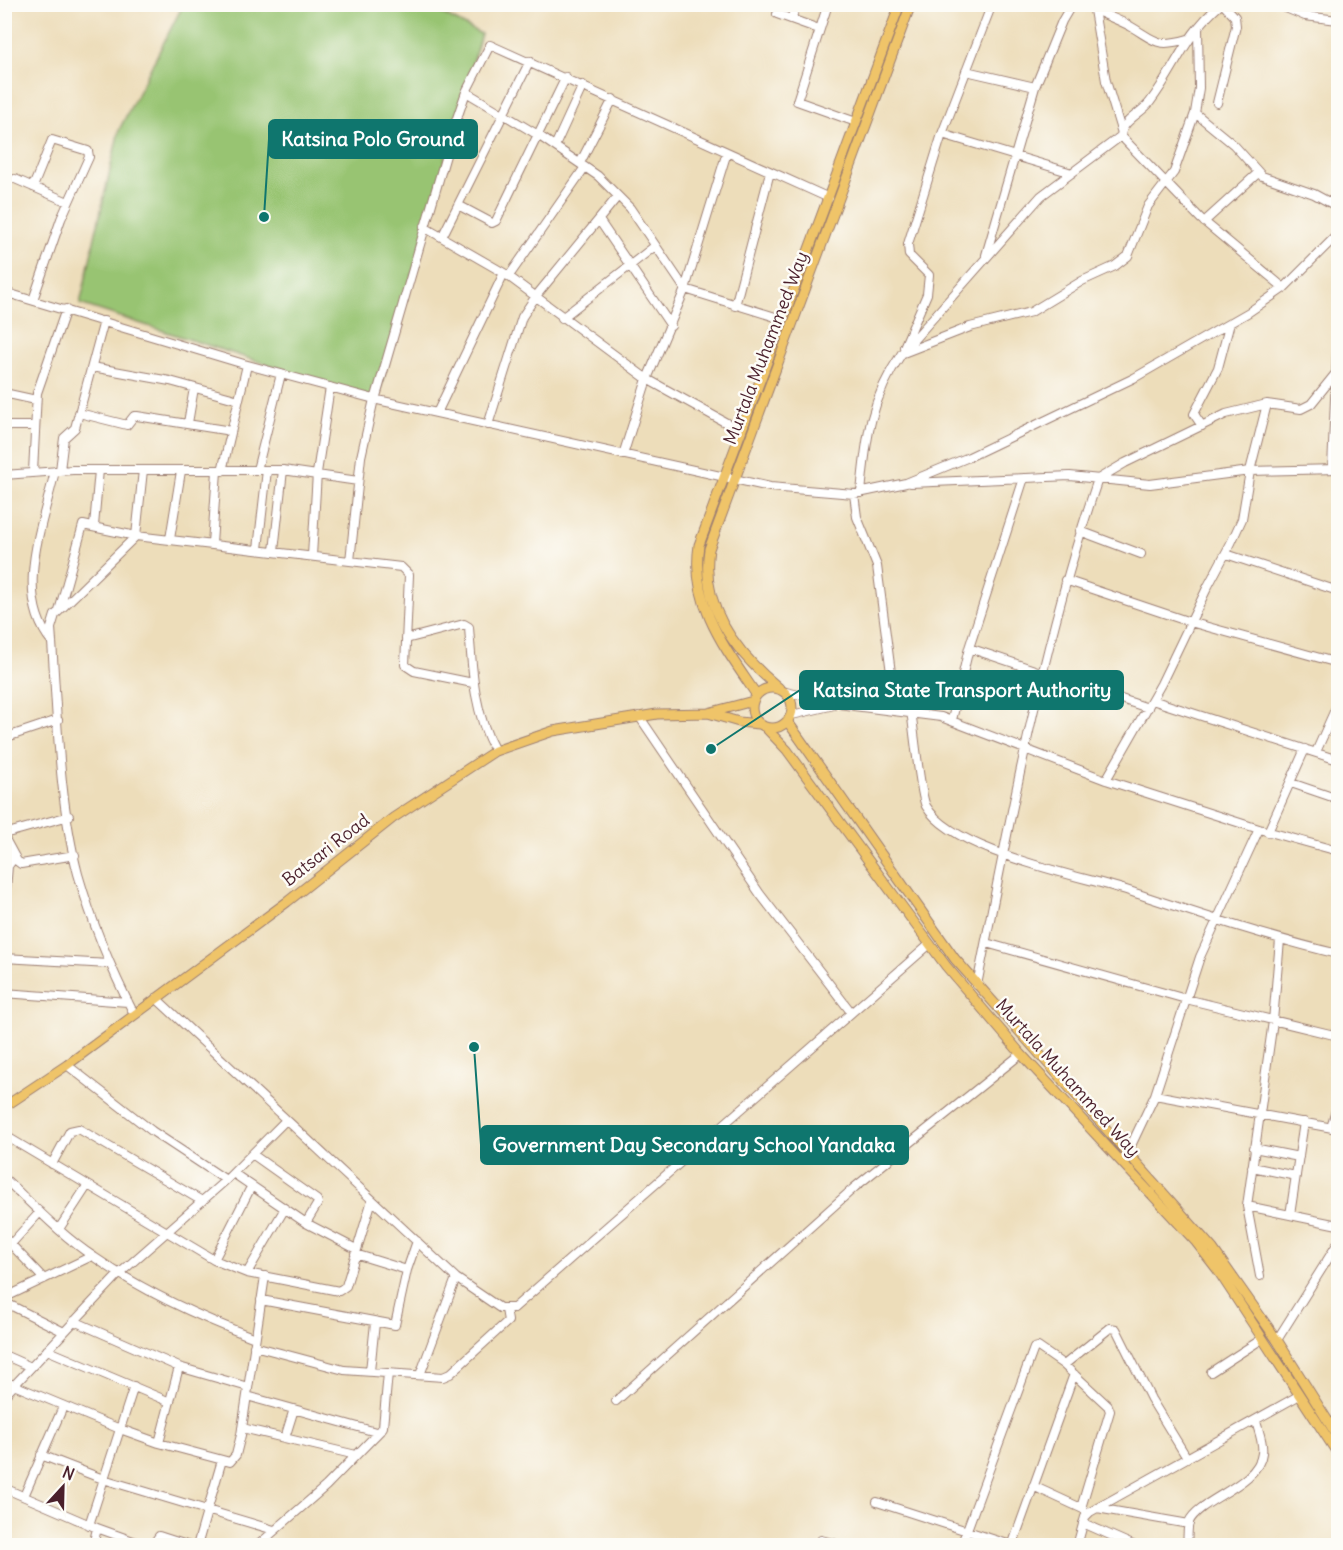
<svg xmlns="http://www.w3.org/2000/svg" width="1343" height="1550" viewBox="0 0 1343 1550" font-family="Delius,sans-serif">
  <style>
    .green { fill: #98c472; stroke: #71724e; stroke-width: 1.5 }
    .lines { fill: none; stroke-linecap: round; stroke-linejoin: round }
    .minor-casing { stroke: #9c7e72; stroke-width: 10 }
    .major-casing { stroke: #9c7e72; stroke-width: 11 }
    .minor { stroke: #fff; stroke-width: 8 }
    .major { stroke: #efc469; stroke-width: 9 }
    .labels { text-anchor: middle; stroke-width: 5; stroke-linejoin: round; paint-order: stroke }
    .street-label { font-size: 18px; fill: #4a1f2b; stroke: #fdfcf7 }
    .leader { fill: none; stroke: #0f766e; stroke-width: 2 }
    .callout-dot { fill: #0f766e; stroke: #fdfcf7; stroke-width: 2 }
    .callout { fill: #0f766e; stroke: #0f766e; stroke-width: 2 }
    .callout-label { font-size: 20px; text-anchor: middle; font-weight: bold; fill: #fff }
  </style>
  <rect width="100%" height="100%" fill="#fdfcf7"/>
  <filter id="ink" filterUnits="userSpaceOnUse"><feTurbulence type="fractalNoise" baseFrequency=".0167" numOctaves="2"/><feDisplacementMap in="SourceGraphic" scale="12" xChannelSelector="R" yChannelSelector="G"/><feConvolveMatrix kernelMatrix="1 2 1 2 8 2 1 2 1" color-interpolation-filters="sRGB"/></filter>
  <filter id="wash" filterUnits="userSpaceOnUse"><feTurbulence type="fractalNoise" baseFrequency=".008" numOctaves="4" result="noise"/><feDisplacementMap in="SourceGraphic" scale="24" xChannelSelector="R" yChannelSelector="G"/><feGaussianBlur stdDeviation="1.35" result="paint"/><feColorMatrix in="noise" values="0 0 0 0 0 0 0 0 0 0 0 0 0 0 0 0 0 1.4 0 .05"/><feComposite in="paint" operator="in"/></filter>
  <g filter="url(#wash)">
    <rect width="100%" height="100%" fill="#edddba"/>
    <path class="green" d="M183,5h243l55,29 -104,366 -297,-96 39,-174z"/>
  </g>
  <g filter="url(#ink)">
    <g class="lines">
      <g class="minor-casing">
        <path id="minor" d="M828,4l-31,97 59,21
          M1093,4l13,77 15,49
          M1276,4l29,12 33,4
          M453,6v-2
          M1095,10c12,6 24,10 35,16 26,15 26,22 58,13
          M777,14l42,15
          M791,19l6,-15
          M966,71l69,16
          M466,92l72,43 60,41 32,32 55,81 97,30
          M1217,103l19,-77 -1,-9 -12,-13
          M1195,113l39,32 28,31 52,18 24,13
          M942,134l130,39
          M1121,136l80,83 83,69
          M555,146l28,-61
          M580,163l33,-64
          M15,179l53,23
          M458,205l34,18 4,-2 70,-144
          M599,220l72,106
          M1204,222l54,-49
          M424,227l80,46 143,106 94,52
          M442,237l88,-176
          M986,255l49,-168 27,-66 10,-17
          M509,276l76,-109
          M4,292l240,72 134,36 392,87 84,7 52,-11 63,-26 165,-79 115,-66 35,-24 54,-54
          M33,300l28,-81 28,-62 -1,-6 -36,-11 -19,47
          M735,306l35,-134
          M562,318l93,-72
          M904,347l23,-53 2,-19 -20,-20 -1,-11 34,-110 50,-130
          M903,353l67,-26 61,-15 51,-31 33,-15 13,-10 20,-50 26,-34 21,-59 4,-25 -1,-60
          M92,367l78,14 69,19
          M4,393l32,7
          M375,400l80,-276 11,-32 24,-47 339,153
          M79,413l48,12 7,-9h3l94,15
          M437,413l67,-140
          M188,423l6,-35
          M488,425l34,-108 14,-21 82,-100
          M4,426h30
          M1202,426l-8,-12 24,-46 12,-45
          M623,455l24,-76 38,-90 42,-137
          M1332,469l6,-140
          M60,470l4,-32 11,-10 29,-107
          M257,470l24,-96
          M222,471l25,-106
          M33,472l4,-79 29,-84
          M4,475l69,-5h210l75,11
          M911,483l159,-7 80,8 100,-13 88,-2
          M861,493c5,-55 9,-93 41,-140l139,-157 80,-60c1,-16 20,-22 29,-34 28,-37 33,-65 71,-98
          M854,494l3,23 20,49 19,145
          M94,526l5,-56
          M1080,531l61,23
          M136,536l7,-66
          M170,539l11,-68
          M212,544l5,-73
          M258,549l9,-79
          M274,551l9,-81
          M1226,554l112,37
          M312,556l5,-83 13,-86
          M350,561l11,-104 13,-58
          M1065,580l125,42 148,41
          M59,611l24,-86 53,11 265,31 8,8 -4,90 9,6 59,12
          M406,639l58,-15 5,3c3,43 5,86 26,124
          M52,642c-39,-47 -9,-118 3,-171
          M969,648l179,60
          M786,692l52,12 103,13 165,63 153,49 79,22
          M1152,700l186,60
          M911,711c3,18 9,83 15,95 27,46 152,69 203,85 70,23 138,46 209,63
          M792,715l42,-10
          M639,716l121,178 91,118
          M952,720l17,-72 55,-170
          M4,723l3,14
          M4,738l54,-18
          M1316,752l22,-49
          M1106,780l55,-96 47,-98 23,-43 11,-24 8,-48 17,-67
          M1291,783l47,16
          M1268,832l37,-83
          M4,834l65,-18
          M4,837l13,24 4,3 54,-9
          M4,913l4,-47 7,-9
          M986,943l200,56 152,37
          M4,958l105,6
          M977,985c34,-170 65,-341 121,-506l27,-16 101,-49 41,-10 34,5 10,-5 25,-31
          M4,993l124,9
          M156,998l300,280 44,30h14l416,-364
          M134,1014c-23,-45 -42,-91 -56,-140 -20,-75 -21,-168 -27,-246l4,-13 81,-79
          M67,1065l85,66 74,49
          M1155,1095l183,34
          M1331,1128l7,-25
          M4,1135l210,125 33,13 92,18 7,-5 26,-86
          M1254,1148l45,9
          M252,1154l65,46 1,3 -12,20
          M1127,1154l28,-59 45,-138 59,-128
          M52,1164l18,-33 9,-2 123,72
          M1252,1167l44,9
          M233,1173l73,50 50,26
          M4,1178c29,27 57,57 90,79 50,35 105,60 161,81
          M1247,1206l91,19
          M1290,1215l14,-93
          M59,1229l28,-43
          M4,1237l40,42
          M11,1244l29,-32
          M355,1254l52,16
          M214,1260l37,-73
          M247,1273l37,-63
          M1260,1276l-13,-70 26,-185 7,-81
          M4,1298l88,-42
          M261,1300l134,25 12,-55 10,-29
          M4,1302l60,30
          M74,1321l105,46 69,20
          M1277,1340l61,-97
          M254,1346l90,24 99,7 7,-3 58,-53 -2,-12
          M47,1350l123,52
          M4,1355l27,12
          M1064,1365l46,-37 6,1 35,70 36,59
          M370,1371l5,-48
          M1211,1372l51,-33
          M420,1375l36,-97
          M4,1381l116,48 39,14 71,19 6,-7 5,-20 24,-159
          M4,1396l115,-122 107,-94 60,-60
          M247,1396l129,36
          M616,1401l239,-214 166,-133
          M242,1428l114,27
          M285,1438l9,-29
          M159,1443l20,-76
          M4,1454l5,6 -5,11
          M41,1455l62,24 171,51
          M1033,1486l50,23
          M4,1488l93,40 50,18
          M24,1496l39,-89
          M877,1502l137,44
          M1097,1508l92,16
          M1083,1523l52,23
          M89,1525l45,-139
          M821,1540l24,6
          M93,1546l4,-18
          M152,1546l7,-10 31,10
          M197,1546l25,-86
          M257,1546l69,-60 54,-55 3,-4 5,-54
          M961,1546l73,-198 4,-1 26,18 44,41 2,5 -29,97
          M1012,1546l62,-172
          M1077,1546l8,-29 5,-5 208,-116
          M1187,1546c1,-8 0,-17 2,-24 10,-23 70,-37 73,-69 2,-10 -4,-23 -6,-32"/>
      </g>
      <g class="major-casing">
        <path id="major" d="M752 708a20 20 0 1 1 40 0a20 20 0 1 1-40 0Z
          M779,688c-43,-35 -79,-81 -70,-139l202,-545
          M756,694c-31,-46 -66,-90 -57,-149l201,-541
          M708,713l31,9 20,2
          M788,722l167,237 258,290 64,91 61,97
          M766,728l21,22 159,216 75,88 175,188 21,27 121,185
          M4,1107l63,-42 220,-163 106,-84 102,-67 58,-20 104,-17 51,-1 45,-12"/>
      </g>
      <use href="#minor" class="minor"/>
      <use href="#major" class="major"/>
    </g>
  </g>
  <g class="labels">
    <g class="street-label">
      <text transform="translate(766 348) rotate(-69)" y="6">Murtala Muhammed Way</text>
      <text transform="translate(326 850) rotate(-38)" y="6">Batsari Road</text>
      <text transform="translate(1068 1078) rotate(48)" y="6">Murtala Muhammed Way</text>
    </g>
  </g>
  <path class="leader" d="M264 217L269 139M711 749L800 690M474 1047L481 1145"/>
  <g class="callout-dot">
    <circle cx="264" cy="217" r="6"/>
    <circle cx="711" cy="749" r="6"/>
    <circle cx="474" cy="1047" r="6"/>
  </g>
  <g class="callout">
    <rect x="269" y="120" width="208" height="38" rx="6"/>
    <rect x="800" y="671" width="323" height="38" rx="6"/>
    <rect x="481" y="1126" width="427" height="38" rx="6"/>
  </g>
  <g class="callout-label">
    <text x="373" y="146">Katsina Polo Ground</text>
    <text x="962" y="697">Katsina State Transport Authority</text>
    <text x="694" y="1152">Government Day Secondary School Yandaka</text>
  </g>
  <rect width="1343" height="1550" fill="none" stroke="#fdfcf7" stroke-width="24"/>
  <g transform="translate(63 1487) rotate(22)" stroke="#fdfcf7" stroke-width="4.5" paint-order="stroke">
  <path d="M0-4.5L10 22L0 15L-10 22Z" fill="#4a1f2b"/>
  <text y="-9" font-size="16" font-weight="bold" text-anchor="middle" fill="#4a1f2b">N</text>
  </g>
</svg>
